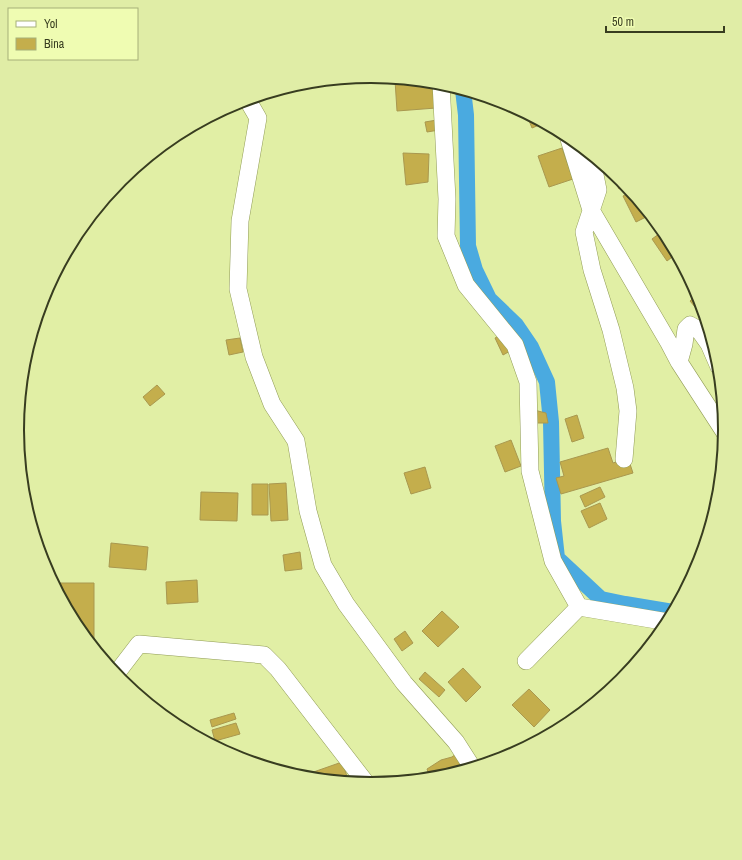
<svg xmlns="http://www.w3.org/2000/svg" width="742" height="860" viewBox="0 0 742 860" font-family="'Archivo Narrow',sans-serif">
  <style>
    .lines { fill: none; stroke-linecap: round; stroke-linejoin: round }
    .canal { stroke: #4aaae0; stroke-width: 16 }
    .building { fill: #c4ae4c; stroke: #a9984f }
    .minor-casing { stroke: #909b55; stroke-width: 18 }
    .minor { stroke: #fff; stroke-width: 17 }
    .rim { fill: none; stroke: #383d20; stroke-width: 2 }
  </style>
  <rect width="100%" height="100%" fill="#e1efa5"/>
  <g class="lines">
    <path class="canal" d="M463,90l3,25 2,131 7,24 14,29 27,26 15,22 16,35 4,40 2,99 4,37 44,41 24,5 48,8"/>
  </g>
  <path class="building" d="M406,79l28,3 2,26 -39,3 -2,-31z
    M526,113l18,10 -12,5z
    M437,120l2,10 -12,2 -2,-10z
    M562,148l11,31 -24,8 -11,-31z
    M403,153l26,1 -1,28 -22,3z
    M610,170l11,10 5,6 -7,3z
    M631,192l19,23 -14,7 -13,-26z
    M663,231l13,23 -9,7 -15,-22z
    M698,294l8,26 -16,-19z
    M503,334l9,16 -9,5 -8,-17z
    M240,338l3,14 -14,3 -3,-15z
    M157,385l8,9 -15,12 -7,-9z
    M534,410l12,3 2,10h-14z
    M577,415l7,23 -12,4 -7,-23z
    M511,440l10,26 -16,6 -10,-26z
    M608,448l5,15 15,-5 5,15 -72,21 -5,-16 8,-2 -4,-14z
    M425,467l6,21 -20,6 -7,-21z
    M286,483l2,37 -17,1 -2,-37z
    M252,484h16v31h-16z
    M600,487l5,10 -20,10 -5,-11z
    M201,492l37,1 -1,28 -37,-1z
    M600,503l7,16 -18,9 -8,-17z
    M111,543l37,4 -2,23 -37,-3z
    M300,552l2,17 -17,2 -2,-16z
    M197,580l1,22 -31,2 -1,-22z
    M60,583h34v59h-5l-12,-16 -17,-30z
    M442,611l17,16 -21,20 -16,-16z
    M405,631l8,12 -11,8 -8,-12z
    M463,668l18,19 -15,15 -18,-20z
    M425,672l20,18 -6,7 -20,-18z
    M529,689l21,21 -16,17 -22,-22z
    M234,713l2,6 -24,8 -2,-7z
    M236,723l4,11 -25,7 -3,-11z
    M457,753l10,16 -27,8 -10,1 -3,-9 14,-9 11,-3z
    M342,762l7,20 -43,-4 -1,-3z"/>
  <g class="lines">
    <g class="minor-casing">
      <path id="minor" d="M441,83l6,116 -1,37 20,49 49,60 13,37 2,89 23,90 26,46 -53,54
        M247,99l11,19 -18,103 -2,68 16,68 18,47 24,37 12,70 15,54 23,39 58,79 52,59 16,25
        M568,136l23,74 78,133 10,19 46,71
        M591,155l7,35 -14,42 8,38 19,60 14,58 3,23 -4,48
        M679,362l5,-18 2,-15 4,-4 9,5 10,14 10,23
        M579,607l89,15
        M116,674l23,-30 125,11 14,14 88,114"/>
    </g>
    <use href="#minor" class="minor"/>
  </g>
  <path d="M0 0H742V860H0ZM24 430a347 347 0 1 1 694 0a347 347 0 1 1-694 0Z" fill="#e0eda6" fill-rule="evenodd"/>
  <path class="rim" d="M24 430a347 347 0 1 1 694 0a347 347 0 1 1-694 0Z"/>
  <rect x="8" y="8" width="130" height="52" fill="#effcb2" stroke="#a6b078"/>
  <rect x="16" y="21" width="20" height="6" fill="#ffffff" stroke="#a6b078"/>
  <text x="44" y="28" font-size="12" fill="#383d20">Yol</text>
  <rect x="16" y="38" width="20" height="12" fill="#c4ae4c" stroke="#a6b078"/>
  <text x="44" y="48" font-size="12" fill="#383d20">Bina</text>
  <path d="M606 26v6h118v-6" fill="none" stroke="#383d20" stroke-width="2"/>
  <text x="612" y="26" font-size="12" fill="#383d20" stroke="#effcb2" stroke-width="3" paint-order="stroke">50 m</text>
</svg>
